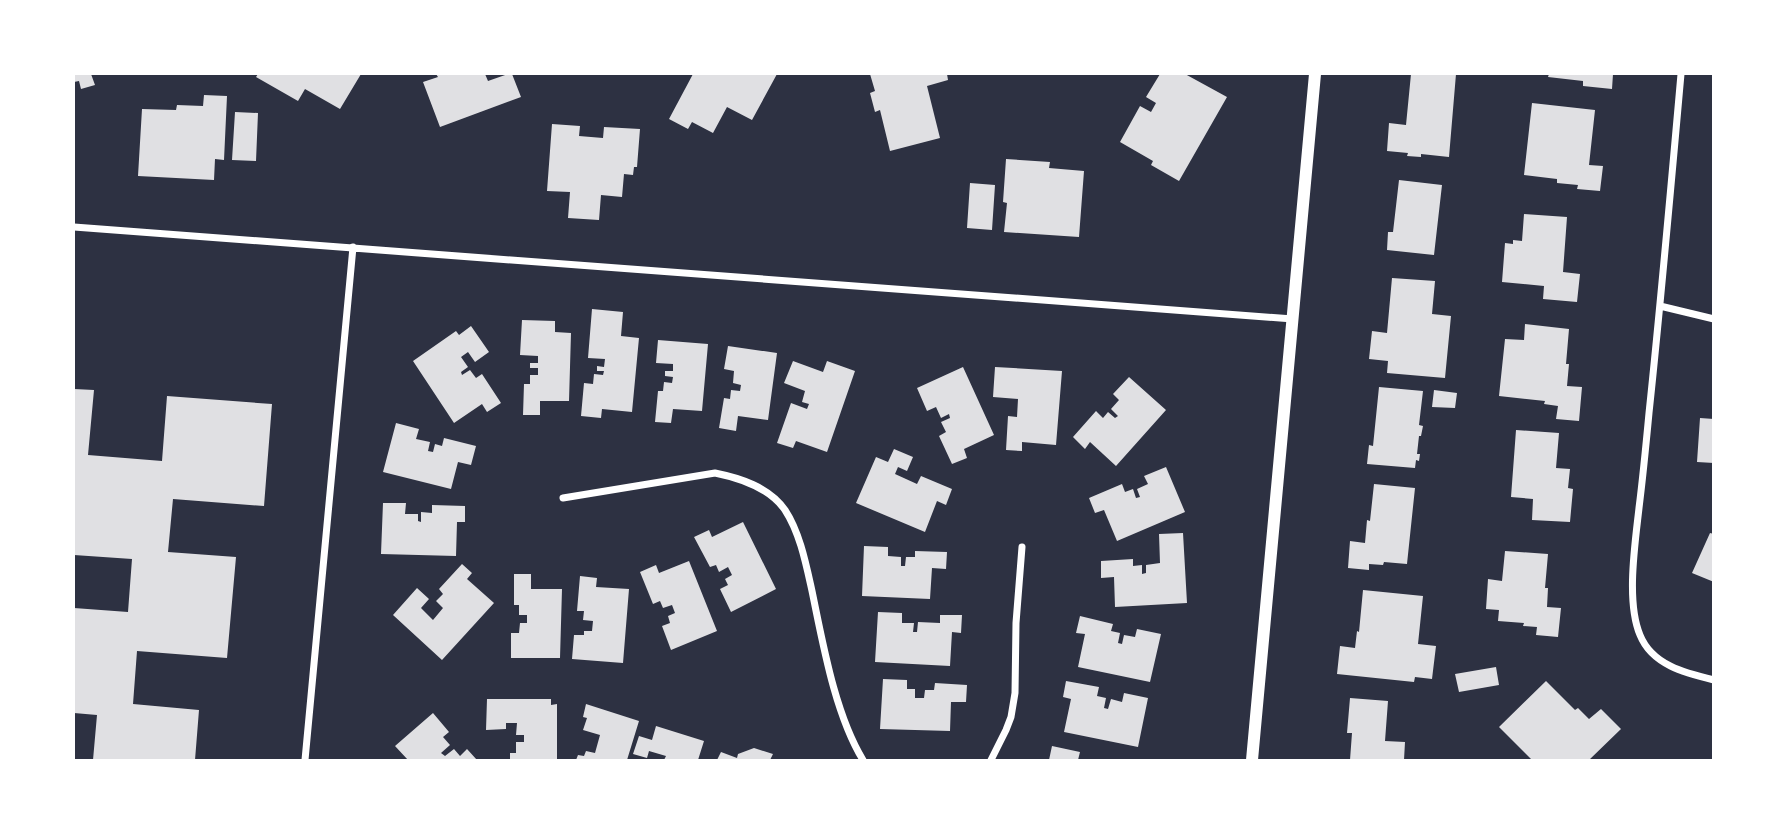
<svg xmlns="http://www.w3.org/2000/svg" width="1787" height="834" viewBox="0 0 1787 834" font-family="Jost,sans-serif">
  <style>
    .building { fill: #e0e0e3 }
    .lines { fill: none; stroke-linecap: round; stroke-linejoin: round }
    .minor { stroke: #fff; stroke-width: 7 }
    .tertiary { stroke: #fff; stroke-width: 12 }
  </style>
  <rect width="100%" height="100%" fill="#2d3142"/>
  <path class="building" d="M74,74h17l4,11 -14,4 -2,-8 -5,1z
    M258,74h103l-21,35 -35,-20 -7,12 -42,-24z
    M436,74h49l3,7 20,-7h4l9,23 -81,30 -17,-45 15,-5z
    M693,74h84l-25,46 -25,-13 -14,26 -21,-11 -4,7 -19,-10z
    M870,74h77l1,6 -21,6 13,52 -50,13 -10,-41 -5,2 -5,-19 5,-2z
    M1160,74h25l42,23 -48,84 -28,-16 2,-4 -33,-19 20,-36 11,6 5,-9 -10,-6z
    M1411,74h45l-7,83 -28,-3v3l-14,-1 1,-3 -21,-2 2,-28 17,2z
    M1549,74h64l-1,15 -29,-3v-5l-35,-4z
    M204,95l23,1 -3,64 -9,-1 -1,21 -76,-4 4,-67 34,1 1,-5 26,1z
    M1532,103l63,7 -6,55 14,1 -3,25 -23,-2 1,-4 -21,-2v-4l-33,-4z
    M235,112l23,1 -2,48 -24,-1z
    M552,124l28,2 -1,10 24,2 1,-11 36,2 -3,38h-3l-1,8 -9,-1 -2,23 -21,-2 -2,25 -31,-2 2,-26 -23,-1z
    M1006,159l44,3 -1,6 35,3 -5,66 -75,-5 3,-29 -4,-1z
    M1399,180l43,5 -8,70 -47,-5 1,-18h5z
    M970,183l25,2 -3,45 -25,-2z
    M1524,214l43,3 -4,55 17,2 -3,28 -34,-3 1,-13 -42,-4 3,-39 8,1v-4l9,1z
    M1392,278l43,3 -3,33 19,2 -6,62 -58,-5 1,-12 -19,-2 3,-28 15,2z
    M592,309l31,3 -2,24 18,2 -7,74 -30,-3 -1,9 -20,-2 3,-33 9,1 1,-10 9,1 1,-4h-7v-5l7,1 1,-8 -17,-1z
    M522,320l33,1v11l16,1 -2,68h-29v14h-17l1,-31h6v-9h8v-7h-8v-5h8v-7l-18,-1z
    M1525,324l44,5 -3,35h3l-2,22 15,1 -3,34 -23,-2 2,-13 -14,-2 1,-3 -46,-5 6,-57 19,1z
    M471,326l18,26 -14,10 -7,-10 -7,5 7,10 -7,5 1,3 8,-5 6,8 6,-4 19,29 -14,9 -5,-8 -28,19 -41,-62 43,-30 3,4z
    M658,340l50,4 -6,67 -29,-2 -2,14 -16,-1 3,-31h5l1,-9 8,1 1,-6 -8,-1v-5h8v-7l-17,-1z
    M728,346l49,7 -9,67 -30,-4 -2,15 -17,-3 5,-30 6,1 1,-9 9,1 1,-6 -8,-2 1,-12 -10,-2z
    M793,361l30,11 4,-11 28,10 -28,81 -31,-11 -3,7 -16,-5 14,-40 16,6 2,-5 -7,-2 3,-11 -21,-8z
    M963,367l31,68 -30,14 3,9 -15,6 -13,-28 7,-4 -5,-10 9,-4 -1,-4 -8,4 -5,-11 -9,4 -10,-23z
    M995,367l67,4 -6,74 -34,-3v9l-16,-1 2,-34 9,1 1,-18 -25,-2z
    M1129,377l37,33 -50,56 -26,-24 -5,7 -12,-12 23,-26 7,7 5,-6 7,6 3,-2 -7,-7 8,-9 -6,-6z
    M1379,387l44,4 -4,34 4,1 -2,10h-2l-2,18h3l-1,7 -3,-1 -1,8 -48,-4 2,-19 4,1z
    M74,389l20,1 -6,65 74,6 5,-65 105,8 -8,102 -91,-7 -5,53 68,5 -9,101 -90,-7 -4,53 66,6 -4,50h-102l4,-45 -23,-2v-105l54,4 4,-53 -58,-4z
    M1434,390l23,3 -2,15 -23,-1z
    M1700,418l14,1v44l-17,-1z
    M396,423l23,6 -3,10 14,3 -2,9 5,1 2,-8 7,2 2,-8 32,8 -5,19 -13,-3 -7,27 -68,-17z
    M1516,430l43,3 -3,35 14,1 -2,19 5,1 -3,33 -38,-2 1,-21 -22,-2z
    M894,449l19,8 -6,14 -9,-4 -3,7 22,10 4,-8 31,13 -6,16 -9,-4 -12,31 -69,-29 20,-46 12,5z
    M1166,467l19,45 -68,29 -13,-31 -9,3 -6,-15 33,-14 3,8 8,-3 3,9 4,-1 -3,-8 11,-5 -4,-8z
    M1374,484l41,4 -8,76 -23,-2 -1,3 -14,-1v6l-21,-2 2,-27 15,2 2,-23 3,1z
    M383,503h23l-1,11h13v7l3,1v-10l11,1v-8l33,1v16h-8l-1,34 -75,-2z
    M743,522l33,67 -45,23 -11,-23 8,-4 -3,-6 7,-4 -4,-8 -9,5 -3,-7 -6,2 -16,-30 15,-7 3,7z
    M1183,533l4,70 -72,4 -1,-30 -13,1v-17l32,-2v7l9,-1v9l4,-1v-8l14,-2 -1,-29z
    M1710,533l4,1v48l-22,-9z
    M864,546l24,1v9l13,1v9h4l1,-9h9v-6l32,1 -1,17 -14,-1 -2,31 -68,-3z
    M1505,551l43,3 -3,34h3l-1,19 14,1 -3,29 -22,-2 1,-8 -14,-1 1,-3 -26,-2 1,-11 -13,-1 2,-30 14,2z
    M689,561l28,70 -46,19 -9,-24 8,-3 -2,-7 7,-3 -3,-8 -9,3 -3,-7 -7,3 -13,-32 16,-7 3,8z
    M462,564l10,9 -5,6 27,24 -52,57 -49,-45 24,-27 12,11 -8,9 12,12 10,-12 -7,-7 7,-7 -4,-5z
    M514,574h17v15h31l-2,69h-49v-25h8l1,-10h7v-8h-8v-10h-5z
    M580,576l17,2 -1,9 33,2 -6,74 -51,-4 2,-24h10v-4h8l1,-10 -10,-1 1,-9h-7z
    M1363,590l60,6 -5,48 18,2 -4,33 -17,-2 -1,5 -77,-8 3,-28 15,2 2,-17 2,1z
    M878,612l24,1v10h12l-1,9h4l1,-10 22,1v-8h22l-1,18 -9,-1 -2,34 -75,-4z
    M1080,616l33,8 -2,7 9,2 -2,10 4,1 2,-9 11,2 2,-8 24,5 -11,48 -72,-15 7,-33 -9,-1z
    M1496,667l3,18 -40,7 -4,-18z
    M883,679l24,1v9h8v9h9l1,-8h9l1,-7 32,2 -1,17h-15l-1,29 -70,-2z
    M1066,681l33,6 -2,9 9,2 -2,10 4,1 3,-10 11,3 2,-9 24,5 -10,49 -74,-15 7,-33 -8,-2z
    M1546,681l29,29 3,-2 11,11 12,-10 20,20 -32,31h-57l-33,-33z
    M1350,698l38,3 -3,40 20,1 -1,18h-54l2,-27h-5z
    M487,699h64v6l6,-1v56h-47v-7h6v-11h8v-7h-8l1,-12h-11v6l-20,1z
    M586,704l53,17 -12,39h-51l2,-5 6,1 2,-5 9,2 5,-18 -17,-5 4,-12 -4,-1z
    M433,713l16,19 -6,5 7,8 -9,8 4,3 9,-7 6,7 7,-7 10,11h-69l-13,-14z
    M656,726l48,15 -6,19h-34l2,-4 -17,-5 -2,7 -14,-4 6,-18 13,4z
    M1052,746l28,6 -2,8h-29z
    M754,748l19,6 -3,6h-53l4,-8 16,6 1,-4z"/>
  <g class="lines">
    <path class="minor" d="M1681,74c-10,113 -20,226 -32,339 -3,32 -6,63 -10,95 -4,36 -13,94 1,127 12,30 45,38 74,45
      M74,227l1219,92
      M1660,306l54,13
      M563,498l152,-25c25,5 54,14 70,37 15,23 21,54 27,81 11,53 23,123 51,169
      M305,760l48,-513
      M991,760l15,-30 5,-13 4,-24 1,-70 6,-76"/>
    <path class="tertiary" d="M1252,760l63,-686"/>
  </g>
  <rect width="1787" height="834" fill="none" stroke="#ffffff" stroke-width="150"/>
</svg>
